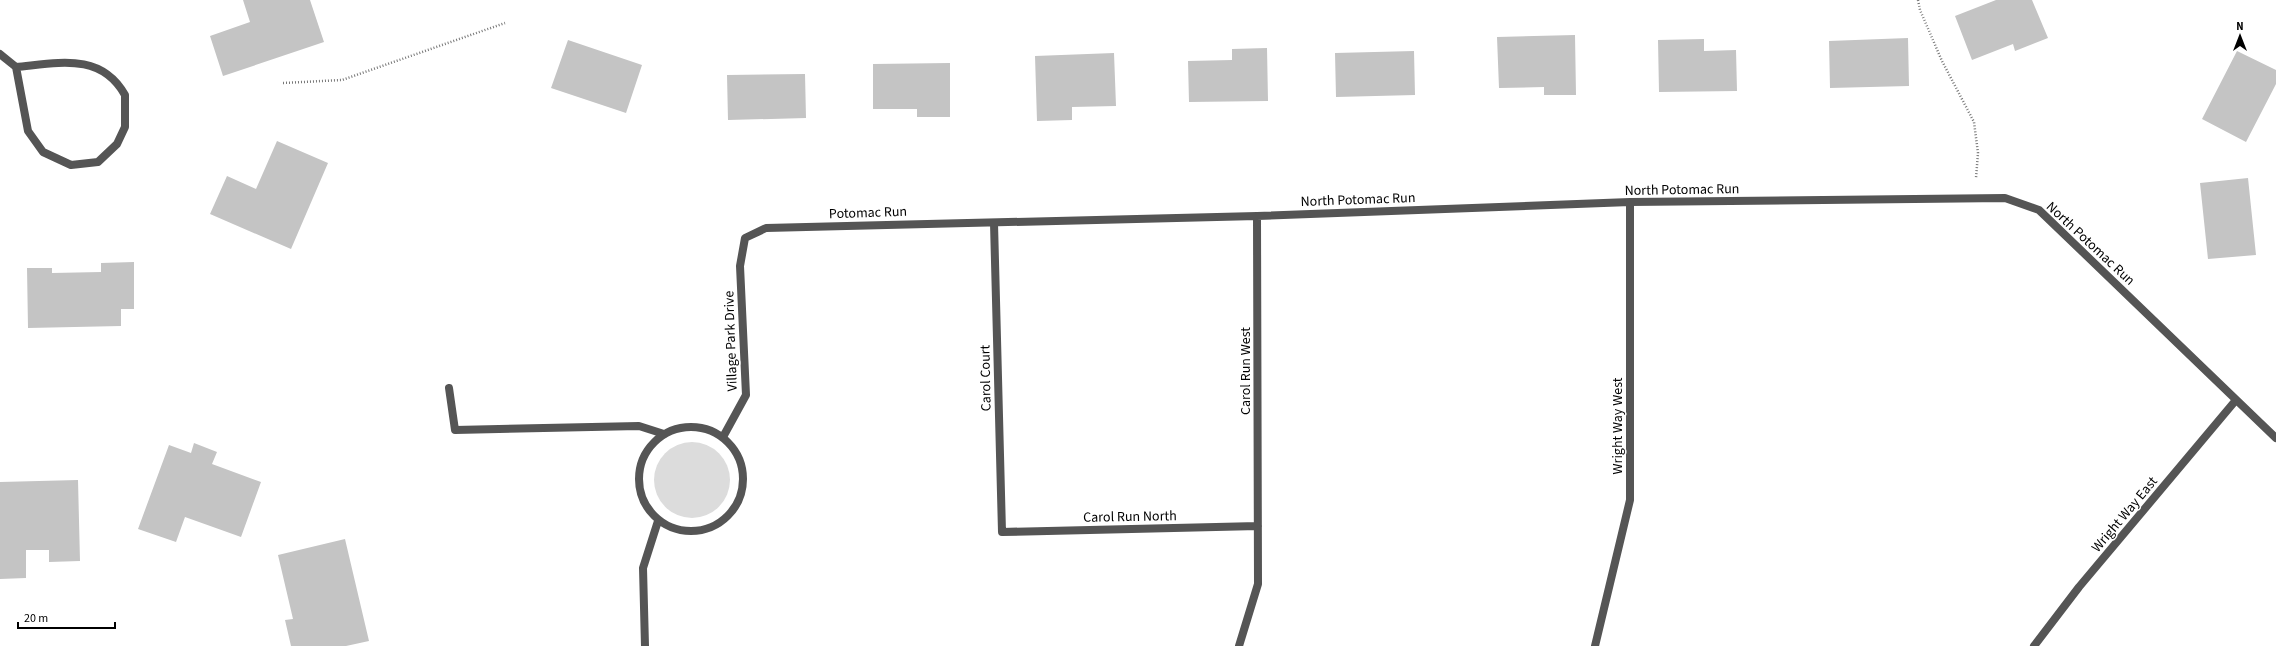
<svg xmlns="http://www.w3.org/2000/svg" width="2276" height="646" viewBox="0 0 2276 646" font-family="'Source Sans 3',sans-serif">
  <style>
    .green { fill: #dcdcdc }
    .building { fill: #c4c4c4 }
    .lines { fill: none; stroke-linecap: round; stroke-linejoin: round }
    .path { stroke: #777; stroke-width: 2.5; stroke-dasharray: 1 2; stroke-linecap: butt }
    .lane { stroke: #555; stroke-width: 8 }
    .street { stroke: #555; stroke-width: 8 }
    .labels { text-anchor: middle; stroke-width: 3; stroke-linejoin: round; paint-order: stroke }
    .street-label { font-size: 14px; fill: #000; stroke: #fff }
  </style>
  <rect width="100%" height="100%" fill="#fff"/>
  <path class="green" d="M654 480a38 38 0 1 1 76 0a38 38 0 1 1-76 0Z"/>
  <path class="building" d="M243,0h67l14,42 -101,34 -13,-40 40,-14z
    M1996,0h36l16,38 -33,13 -2,-7 -41,16 -17,-44z
    M1575,35l1,60h-32v-8l-45,1 -2,-51z
    M1908,38l1,48 -79,2 -1,-47z
    M1704,39v12l32,-1 1,41 -78,1 -1,-52z
    M568,40l74,25 -16,48 -75,-25z
    M1267,48l1,53 -79,1 -1,-41 44,-1v-11z
    M1414,51l1,44 -79,2 -1,-44z
    M2237,51l39,19v14l-30,58 -44,-23z
    M1114,53l2,53 -44,1v13l-35,1 -2,-65z
    M950,63v54h-33v-8h-44v-45z
    M805,74l1,44 -78,2 -1,-45z
    M277,141l51,22 -37,86 -81,-35 17,-38 29,13z
    M2248,178l8,77 -48,4 -8,-76z
    M134,262v47h-13v17l-93,2 -1,-60h25v5l49,-1v-9z
    M194,443l23,9 -5,12 49,18 -20,55 -56,-20 -9,25 -38,-13 31,-84 22,8z
    M78,480l2,81 -31,1v-12h-23v28l-26,1v-97z
    M345,539l24,102 -23,5h-55l-6,-26 8,-1 -15,-64z"/>
  <g class="lines">
    <path class="path" d="M1918,0l2,10 22,51 32,61 4,31 -2,25
      M283,83l59,-3 163,-57"/>
    <path class="lane" d="M449,388l6,42 184,-4 25,8"/>
    <path class="street" d="M0,54l16,13 12,64 15,21 28,13 27,-3 19,-18 8,-17v-32c-24,-43 -67,-32 -109,-28
      M994,223l8,309 256,-6
      M639 479a52 52 0 1 1 104 0a52 52 0 1 1-104 0Z
      M723,437l23,-42 -6,-129 5,-28 21,-10 491,-12 373,-14 375,-4 34,12 237,228
      M645,646l-2,-78 15,-47
      M1239,646l19,-62 -1,-368
      M1595,646l35,-146v-298
      M2034,646l45,-59 157,-187"/>
  </g>
  <g class="labels">
    <g class="street-label">
      <text transform="translate(1682 189) rotate(-1)" y="5">North Potomac Run</text>
      <text transform="translate(1358 199) rotate(-2)" y="5">North Potomac Run</text>
      <text transform="translate(868 212) rotate(-2)" y="5">Potomac Run</text>
      <text transform="translate(2091 243) rotate(43)" y="5">North Potomac Run</text>
      <text transform="translate(730 341) rotate(-92)" y="5">Village Park Drive</text>
      <text transform="translate(1245 371) rotate(-90)" y="5">Carol Run West</text>
      <text transform="translate(985 378) rotate(-91)" y="5">Carol Court</text>
      <text transform="translate(1617 426) rotate(-90)" y="5">Wright Way West</text>
      <text transform="translate(2124 514) rotate(-50)" y="5">Wright Way East</text>
      <text transform="translate(1130 516) rotate(-1)" y="5">Carol Run North</text>
    </g>
  </g>
  <g transform="translate(2240 36)" stroke="#ffffff" stroke-width="3" paint-order="stroke">
  <path d="M0-3L7 15L0 10L-7 15Z" fill="#000000"/>
  <text y="-6" font-size="11" font-weight="bold" text-anchor="middle" fill="#000000">N</text>
  </g>
  <path d="M18 622v6h97v-6" fill="none" stroke="#000000" stroke-width="2"/>
  <text x="24" y="622" font-size="12" fill="#000000" stroke="#ffffff" stroke-width="3" paint-order="stroke">20 m</text>
</svg>
